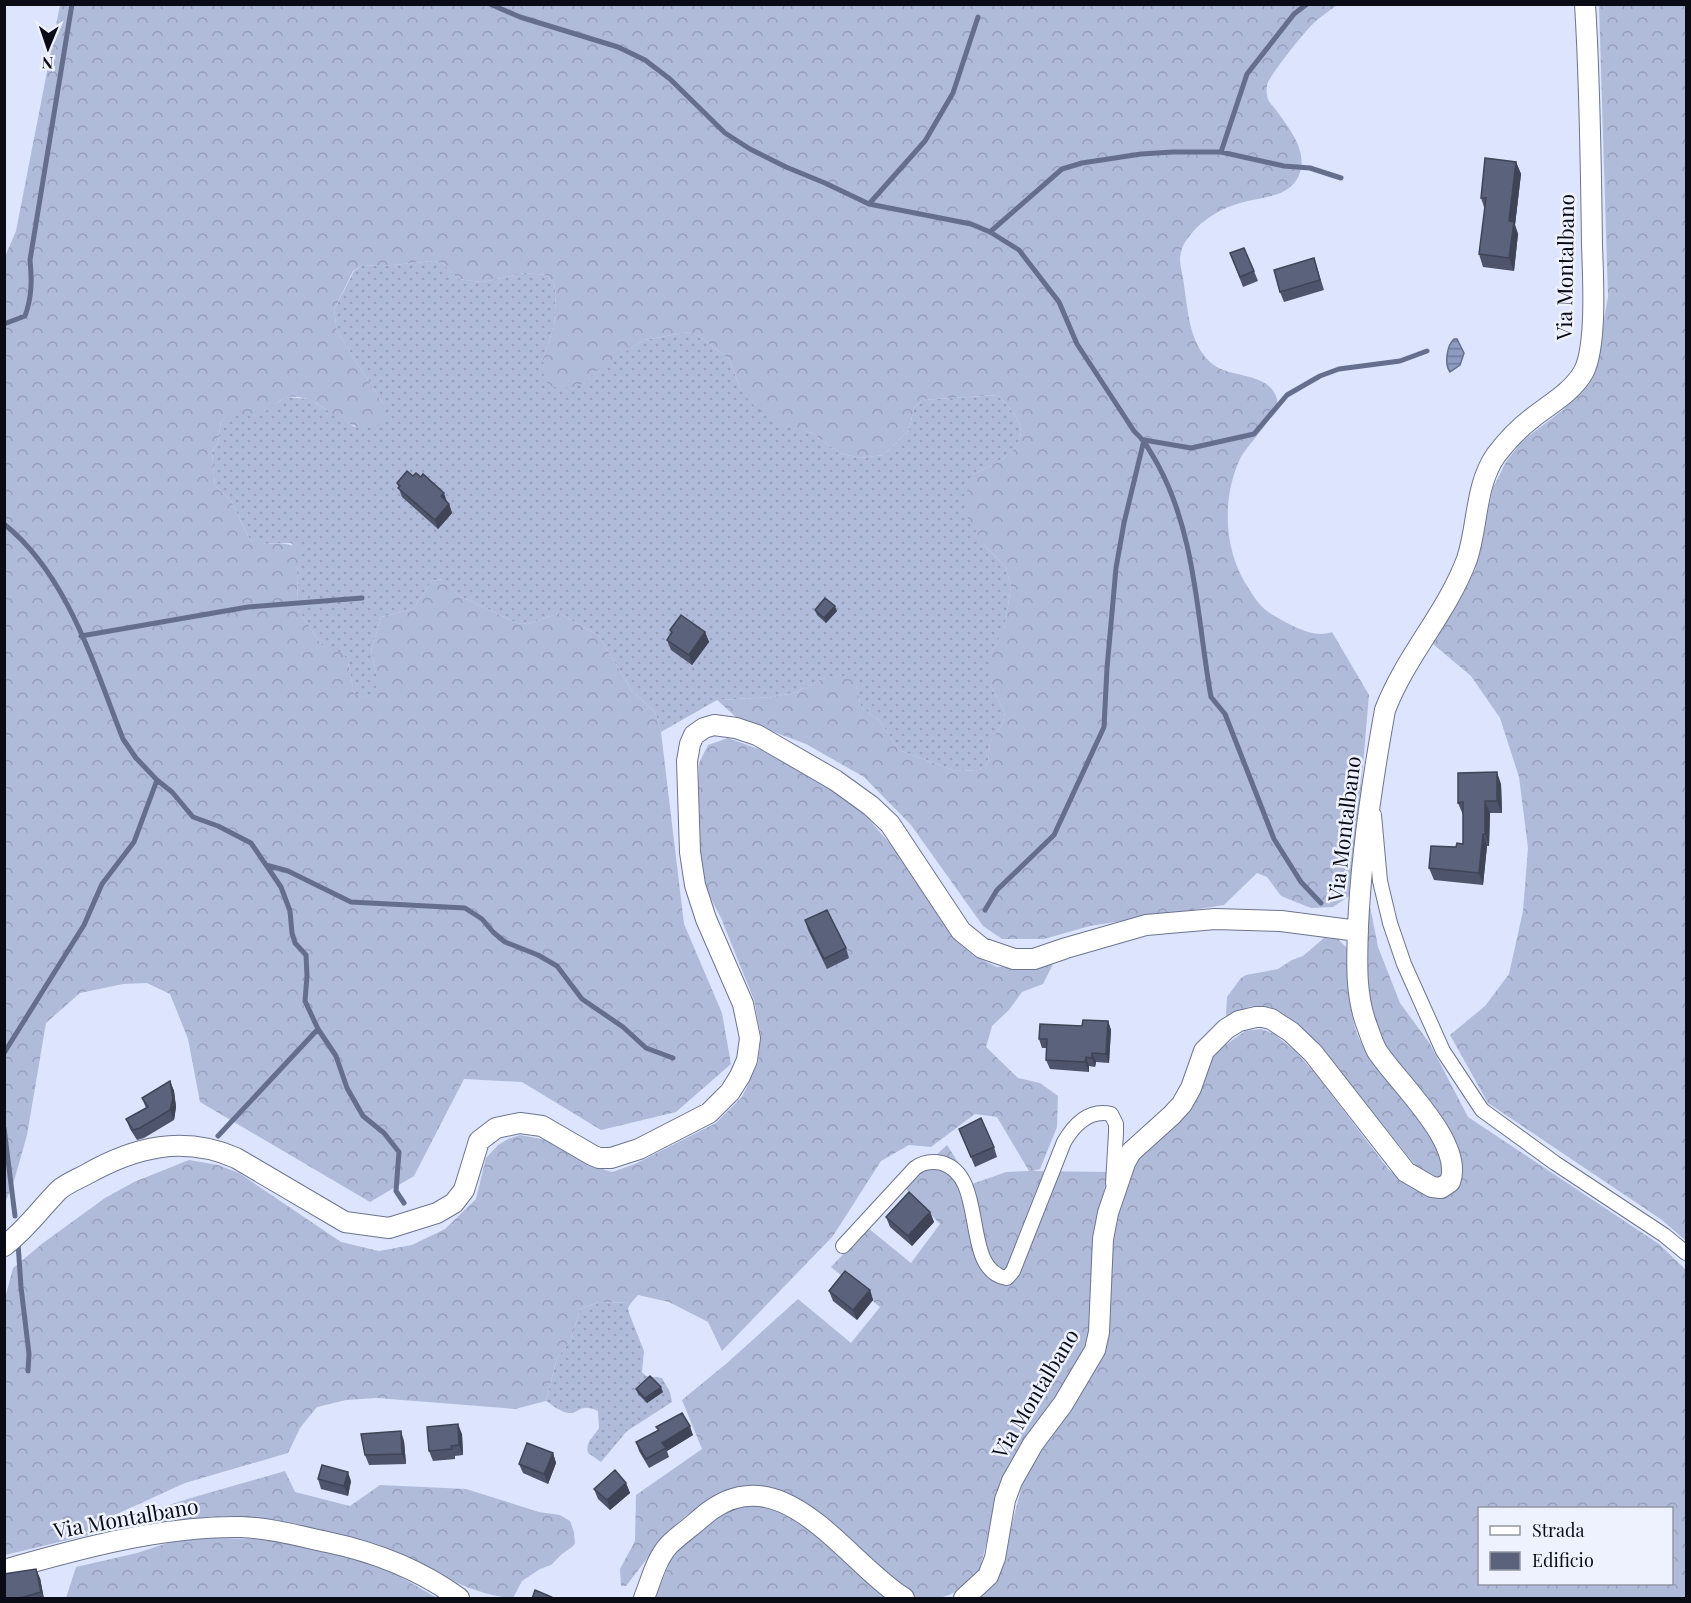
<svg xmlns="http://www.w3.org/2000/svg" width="1691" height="1603" viewBox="0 0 1691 1603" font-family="'Playfair Display',serif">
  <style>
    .grass { fill: url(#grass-dots) }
    .forest { fill: url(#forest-crowns); fill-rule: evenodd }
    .water { fill: url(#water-rules); stroke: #656f8d; stroke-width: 1.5 }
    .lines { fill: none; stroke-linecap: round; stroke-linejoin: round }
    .stream { stroke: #656f8d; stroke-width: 5 }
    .street-casing { stroke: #6c758f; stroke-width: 16 }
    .secondary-casing { stroke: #6c758f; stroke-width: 22 }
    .street { stroke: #fff; stroke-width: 14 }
    .secondary { stroke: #fff; stroke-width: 20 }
    .wall { fill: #4d546b }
    .shaded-wall { fill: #3f4557 }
    .building { fill: #5a627c; stroke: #3f4557; stroke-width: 1.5 }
    .labels { text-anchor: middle; stroke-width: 5; stroke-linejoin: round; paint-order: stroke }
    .street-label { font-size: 21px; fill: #090c15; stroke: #eef2ff }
  </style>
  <defs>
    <pattern id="grass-dots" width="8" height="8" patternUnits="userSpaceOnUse" patternTransform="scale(1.5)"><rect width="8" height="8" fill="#b0bbda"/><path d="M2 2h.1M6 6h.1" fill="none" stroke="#96a0ba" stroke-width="1.8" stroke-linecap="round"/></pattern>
    <pattern id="forest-crowns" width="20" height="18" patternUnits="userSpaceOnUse" patternTransform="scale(1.5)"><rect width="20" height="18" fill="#b0bbda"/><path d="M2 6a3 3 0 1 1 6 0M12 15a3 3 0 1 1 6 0" fill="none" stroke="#96a0ba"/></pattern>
    <pattern id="water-rules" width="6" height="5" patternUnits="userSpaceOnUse" patternTransform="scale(1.5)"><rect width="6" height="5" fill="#8d9ac1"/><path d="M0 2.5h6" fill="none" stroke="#717c9c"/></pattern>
  </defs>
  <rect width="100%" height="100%" fill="#dce5fd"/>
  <path class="grass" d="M434,261l10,3 14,15 24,3 43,-9 21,2 8,8 2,12 -2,32 -11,32 41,24 14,-15 46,-28 45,-8 10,4 30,23 12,31 32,30 41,14 25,19 21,5 24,-3 25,-25 5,-22 8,-8 76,-5c7,8 16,17 20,26 14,28 -27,45 -46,54l12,70 22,22 5,20 -7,44 -12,20 -2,33 15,29 -2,10 -13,19 -2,22 -9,6 -23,1 -57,-21 -19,-29 -19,-14 -5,-22 -30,-8 -30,15 -22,5 -57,3 -56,32 -6,-20 -23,-21 -33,-55 -40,-23 -31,11 -11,-1 -59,-28 -16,-16 -10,2 -19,28 -32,8 -10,34 5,22v24l-11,1 -11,-4 -6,-32 -26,-16 -24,-37 -1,-39 4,-10 -10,-17 -32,1 -9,-4 -19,-39 -16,-15 -3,-34 6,-9 3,-22 10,-6 36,-5 19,-13 23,2 46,28 28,-23 -46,-73 -3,-21 20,-39 9,-6 19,1z
    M599,1302l32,1 -3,5 1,5 15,38 -2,21 4,4 16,2 8,14 2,10 -45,29 -26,31 -13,-9c-3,-12 6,-16 11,-25l-1,-17c-20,-10 -19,6 -34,1 -6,-2 -13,-8 -18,-11l11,-43 14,-18 9,-31z"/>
  <path class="forest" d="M60,5h1277c-9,7 -20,14 -28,23 -11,12 -33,40 -41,54 -1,3 -2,9 -1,13 0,6 6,11 9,15 13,18 33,42 23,65 -9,23 -39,22 -59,28 -18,5 -37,16 -49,31 -6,7 -10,14 -11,24 0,8 3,18 4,27 4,26 5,56 25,76 18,19 60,9 68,38 3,15 -29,44 -37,60 -19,41 -16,93 9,130 7,11 13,20 24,26 18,10 39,24 59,17l37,63 -17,199 -19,13 -22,1 -30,-12 -14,-19 -10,-4 -33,32 -134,21 -46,13h-42l-19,-13 -72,-101 -47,-48 -58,-33 -69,-26 -20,-18 57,-3 22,-5 30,-15 23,-1 7,9 5,22 19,14 19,29 57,21 23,-1 9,-6 2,-22 13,-19 2,-10 -15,-29v-22l2,-11 12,-21 7,-43 -5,-20 -22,-22 -16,-27 -2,-22 6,-21c19,-9 60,-26 46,-54 -4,-9 -13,-18 -20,-26l-76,5 -8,8 -5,22 -25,25 -24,3 -21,-5 -25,-19 -41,-13 -18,-14 -14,-17 -12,-31 -30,-23 -10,-4 -45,8 -45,28 -15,15 -11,5 -20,-1 -9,-7 -1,-21 11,-32 2,-32 -2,-12 -8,-8 -21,-2 -43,9 -24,-3 -14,-15 -10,-3 -52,5 -19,-1 -10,6 -19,39 3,21 46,73 1,11 -6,10c-35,13 -54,-32 -89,-28 -9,1 -15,11 -23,14 -16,4 -31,1 -45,10l-3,22 -6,9 3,34 16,15 19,39c19,9 32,-2 51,9l1,11 -5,10 1,39 24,37 21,7 5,9 6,31 11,5 11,-2v-23l-5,-22 10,-34 32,-8 19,-28 11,-2 15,16 59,28 11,1 31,-11 40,23 33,55 23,21 6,20 23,192 38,89 9,51 -55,48 -75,18 -79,-48 -58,-3 -50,97 -44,26 -170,-100 -12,-63 -18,-45 -23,-11 -24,1 -43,9 -34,30 -19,112 -13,46 -9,22 -1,-944 12,-28z
    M1599,5h87v1236l-24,-21 -174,-117 -38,-68 35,-29 24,-32 14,-63 5,-63 -9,-71 -19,-59 -29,-42 -38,-32 42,-74 18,-82 13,-26 16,-21 41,-31 18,-19 13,-19 14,-75z
    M728,738l33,12 82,46 23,20 26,30 64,95 18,15 23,11 56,-3 -10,20 -21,8 -13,18 -17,16 -6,21 32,31 22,5 18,13 -1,31 -17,42 -7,2 74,1 -10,67 -6,103 -93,156 -18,70c-12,20 -36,35 -61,30 -11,-2 -28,-20 -36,-28 -42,-40 -94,-100 -159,-78 -7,2 -13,8 -19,12 -8,5 -17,9 -23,15 -19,16 -40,47 -56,67h-5l-1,-17 15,-28 1,-46 66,-46 -20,-49 45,-37 71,-64 53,44 29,-36 -49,-40 37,-39 43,35 29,-39 -37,-38 44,-41 25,39 34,-12 23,-1 -32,-54 -22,-3 -44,33 -22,-2 -28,16 -48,75 -111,115 -14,-29 -39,-20 -31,-7 -7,8 -32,-1 -19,7 -9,31 -14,18 -11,43 -31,8 -138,-11 -31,2 -29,7 -17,21 -12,25 -103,30 -79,36 -13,15 -88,21 -1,-253 9,-34 30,-25 62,-45 29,-16 55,-22 29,5 21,8 102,69 38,9 33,-6 33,-16 31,-30 10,-41 12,-13 10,-6 12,-4 27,5 41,25 24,7 23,-8 81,-41 26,-26 16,-34 3,-27 -7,-36 -33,-82 -13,-25 -9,-27 -2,-59 2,-44 9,-18z
    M1367,891l11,56 22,56 30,41 38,73 191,127 27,26v328h-708l13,-11 10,-19 21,-83 14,-33 66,-100 9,-121 23,-67 61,-61 9,-28 12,-23 29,-21 16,-2 13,5 21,17 20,22 74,97 40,27h11l12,-4 6,-8 2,-9 -1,-24 -35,-56 -42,-53 -13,-46 -2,-46zM1480,1508h192v76h-192z
    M1324,938l14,1 9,9c1,27 1,63 11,88 4,9 10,20 16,28 19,26 74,79 68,113l-3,1 -11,-3 -12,-9 -94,-117 -23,-24 -25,-17 -23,-2 -25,10 1,-19 14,-19 5,-3 32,-6 14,-9 11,-4z
    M285,1471l10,21 55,14 30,-21 86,4 73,23 21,3 10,6 4,11 1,11 -3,4 -10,7 -11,11 -11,4 -18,12 -9,17c-46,-2 -93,-37 -136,-54 -17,-6 -36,-9 -53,-13 -71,-15 -125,-15 -196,-3l-2,-6c51,-23 106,-35 159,-51z
    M748,1505h24l32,19 88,74h-237l16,-39 24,-27 30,-21z
    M216,1538l40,1 65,9 59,17 57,33h-371l10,-31 61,-14 37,-12z"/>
  <path class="water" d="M1454,339h3l7,14 -4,12 -10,7c-6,-8 -3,-27 4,-33z"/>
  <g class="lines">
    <path class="stream" d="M490,4l30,13 98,30 27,13 25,19 55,54 25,16 36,18 39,16 44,21 102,20 19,8 29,18 40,52 18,42 57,87c11,10 16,20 24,34 38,70 39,154 53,232l14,17 49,125 27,43 20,21
      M1221,152l26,-78 47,-60 13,-10
      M869,204l56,-63 28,-48 25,-76
      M990,232l72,-63 20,-6 59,-9 32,-2h48l63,14 26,2 31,10
      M4,324l21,-8c7,-19 7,-36 5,-56l42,-256
      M1144,440l47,8 63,-14 33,-39 33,-19 19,-7 61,-8 27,-10
      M4,524c64,51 90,142 119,215l13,19 21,22 15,12 21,25 25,9 33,17 30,44 9,24 2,22 3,10 11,12 1,21 -2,25 13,28 18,27 11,32 16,28 21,17 15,19 -3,39 8,12
      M81,636l167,-29 114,-9
      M266,865l22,6 63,31 114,6 17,11 11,13 12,10 33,13 19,11 25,33 41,28 23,21 27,10
      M985,910l12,-20 57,-55 50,-108 3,-59 9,-100 8,-45 20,-83
      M4,1053l80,-128 18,-41 32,-42 23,-62
      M4,1128l11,88
      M218,1136l100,-107
      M18,1243l3,44 8,67 -1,17"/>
    <g class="street-casing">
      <path id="street" d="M1374,815l6,66 10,42 14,41 39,87 39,59 73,53 109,72 22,18
        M843,1246l72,-78c8,-6 17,-7 27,-5 47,14 18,108 65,115l6,-7 51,-129c10,-17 25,-33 47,-28l5,10v9l-3,50"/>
    </g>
    <g class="secondary-casing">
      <path id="secondary" d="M4,1246c21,-15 37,-38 55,-56 8,-7 19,-11 28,-16 48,-27 96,-39 149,-16l109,64 44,6 48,-15 17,-10 10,-13 15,-49 17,-13 24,-5 22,3 50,29 7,3h12l28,-9 70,-36 21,-21 10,-16 7,-16 3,-22 -7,-34 -37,-85 -11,-34 -5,-33 -3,-91 3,-17 4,-9 10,-7 10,-3 22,3 21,7 78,45 36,26 19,18 71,107 21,17 32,11h20l32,-11 80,-23 69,-6 66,2 77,10
        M4,1570c77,-22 157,-44 237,-43 29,1 58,9 86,15 48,10 92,27 132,56
        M644,1598c7,-17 12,-39 25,-53 10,-10 22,-18 32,-27 79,-70 144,44 203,80
        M964,1598l24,-22 7,-18 10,-58 7,-19 21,-37 30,-40 32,-54 4,-18 4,-93 5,-26 17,-50 6,-11 41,-37 10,-11 9,-16 13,-37 22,-22 13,-8 17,-4h7l8,2 20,13 22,21 93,119 26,15 9,1 9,-6c15,-39 -53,-100 -73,-131 -4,-7 -7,-17 -10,-25 -12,-31 -10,-66 -9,-99 3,-73 14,-145 27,-217 20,-53 62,-97 82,-151 11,-33 8,-74 29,-104 10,-13 22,-26 35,-36 17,-14 42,-27 53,-48 13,-26 9,-96 8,-126 -1,-80 -2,-161 -7,-241"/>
    </g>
    <use href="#street" class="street"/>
    <use href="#secondary" class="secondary"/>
  </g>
  <path class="wall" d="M1516,162l5,12 -6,51 3,9 -4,37 -31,-4 -4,-13 6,-44 -4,-12z
    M1230,253l24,18 4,10 -15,6z
    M1314,258l10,32 -40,12 -4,-10z
    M413,476l36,28 3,9 -14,16 -36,-32 -5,-14z
    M815,610l22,1 -11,12 -9,-8z
    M670,630l35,2 4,10 -17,23 -21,-15 -4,-10 4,-7z
    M1501,784l1,29h-12l-1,33h-2l-4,39 -49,-5 -5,-12 27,-21 7,-3v-29l-5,-12z
    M805,920l41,28 3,10 -22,11 -19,-39z
    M1108,1021l3,9 -2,33 -13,-1 -1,5 -6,-1v6l-39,-3 -4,-9 1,-12h-5l-3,-9 43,-13z
    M170,1081l4,10 2,16 -2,13 -30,18 -7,2 -7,-11 -4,-10 20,-11 -4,-10z
    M959,1129l35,18 3,10 -22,10z
    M930,1212l4,10 -22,24 -22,-19 -4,-10z
    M870,1290l3,10 -16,20 -24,-19 -4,-10z
    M636,1389l27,3 -16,11 -9,-9z
    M656,1427l37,8 -26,16 2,6 -20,11 -10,-17 -3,-9 22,-12z
    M462,1434l1,21 -8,1v3l-22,2 -4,-10z
    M404,1441l2,23 -37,1 -4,-10z
    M553,1453l3,10 -8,21 -25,-11 -4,-9z
    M318,1479l33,2 -3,15 -27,-7z
    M626,1483l4,10 -20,17 -12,-11 -4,-10z
    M40,1578l4,21h-40z"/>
  <path class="shaded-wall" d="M1516,162l5,12 -6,51 3,9 -4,37 -5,-13v-37z
    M444,493l3,9 -6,-6z
    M449,504l3,9 -14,16 -3,-9z
    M835,606l2,5 -11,12 -2,-5z
    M705,632l4,10 -17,23 -3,-10z
    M1497,772l4,12 1,29 -5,-12z
    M1485,801l5,12 -1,33 -4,-12z
    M1483,834l4,12 -4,39 -4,-12z
    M1108,1021l3,9 -2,33 -3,-9z
    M1092,1053l4,9 -1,5 -3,-9z
    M1086,1057l3,9v6l-4,-10z
    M170,1081l4,10 2,16 -2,13 -4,-10z
    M930,1212l4,10 -22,24 -4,-10z
    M870,1290l3,10 -16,20 -4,-10z
    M661,1387l2,5 -16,11 -2,-5z
    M458,1424l4,10 1,21 -4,-10z
    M690,1426l3,9 -26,16 -1,-3 -4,-5z
    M401,1431l3,10 2,23 -4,-10z
    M553,1453l3,10 -8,21 -4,-10z
    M348,1472l3,9 -3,15 -4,-10z
    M626,1483l4,10 -20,17 -3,-10z
    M36,1569l4,9 4,21 -3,-7z"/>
  <path class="building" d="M1485,158l31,4 -7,59 5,1 -5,36 -30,-4 7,-56h-5z
    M1244,248l10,23 -14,6 -10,-24z
    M1314,258l6,22 -40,12 -6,-22z
    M407,471l6,5 3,-3 5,4 2,-3 21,19 -3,3 8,8 -14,16 -37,-32 2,-2 -3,-3z
    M825,598l10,8 -11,12 -9,-8z
    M681,615l24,17 -16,23 -22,-15 5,-8 -2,-2z
    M1497,772v29h-12v33h-2l-4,39 -50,-5 2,-22 25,1 1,-4 6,1v-42l-5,1v-30z
    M827,910l19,38 -22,11 -19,-39z
    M1083,1020l25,1 -2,33 -14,-1v5l-6,-1 -1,5 -39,-2 1,-21h-8l1,-15 42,2z
    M170,1081l3,17 -3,12 -30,18 -7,2 -7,-11 22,-12 -6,-9z
    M981,1118l13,29 -23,10 -12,-28z
    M909,1192l21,20 -22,24 -22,-19z
    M845,1271l25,19 -17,20 -24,-19z
    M650,1376l11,11 -16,11 -9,-9z
    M682,1413l8,13 -28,17 4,5 -20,11 -10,-17 23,-12 -3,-3z
    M458,1424l1,21 -8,1 1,3 -23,2 -2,-24z
    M401,1431l1,23 -37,1 -4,-21z
    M527,1443l26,10 -9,21 -25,-10z
    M322,1465l26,7 -4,14 -26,-7z
    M615,1470l11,13 -19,17 -13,-11z
    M36,1569l5,23 -17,5 -20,2v-25z
    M535,1590l21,9h-24z"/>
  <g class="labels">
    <g class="street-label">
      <text transform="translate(1566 267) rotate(-89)" y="7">Via Montalbano</text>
      <text transform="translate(1345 829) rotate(-83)" y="7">Via Montalbano</text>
      <text transform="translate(1036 1394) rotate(-59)" y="7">Via Montalbano</text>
      <text transform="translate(126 1519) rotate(-10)" y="7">Via Montalbano</text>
    </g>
  </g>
  <rect width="1691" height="1603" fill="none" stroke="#090c15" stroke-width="12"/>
  <rect x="1478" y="1507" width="195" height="78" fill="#eef2ff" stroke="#9296a1" stroke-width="1.5"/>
  <rect x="1490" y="1526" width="30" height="9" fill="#ffffff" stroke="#9296a1" stroke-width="1.5"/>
  <text x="1532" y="1537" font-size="18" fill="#090c15">Strada</text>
  <rect x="1490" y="1552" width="30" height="18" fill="#5a627c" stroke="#9296a1" stroke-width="1.5"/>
  <text x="1532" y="1567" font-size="18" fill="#090c15">Edificio</text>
  <g transform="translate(48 48) rotate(182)" stroke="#eef2ff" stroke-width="4.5" paint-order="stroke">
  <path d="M0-4.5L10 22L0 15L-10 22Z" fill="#090c15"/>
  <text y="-9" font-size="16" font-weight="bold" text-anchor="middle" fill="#090c15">N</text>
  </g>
</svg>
